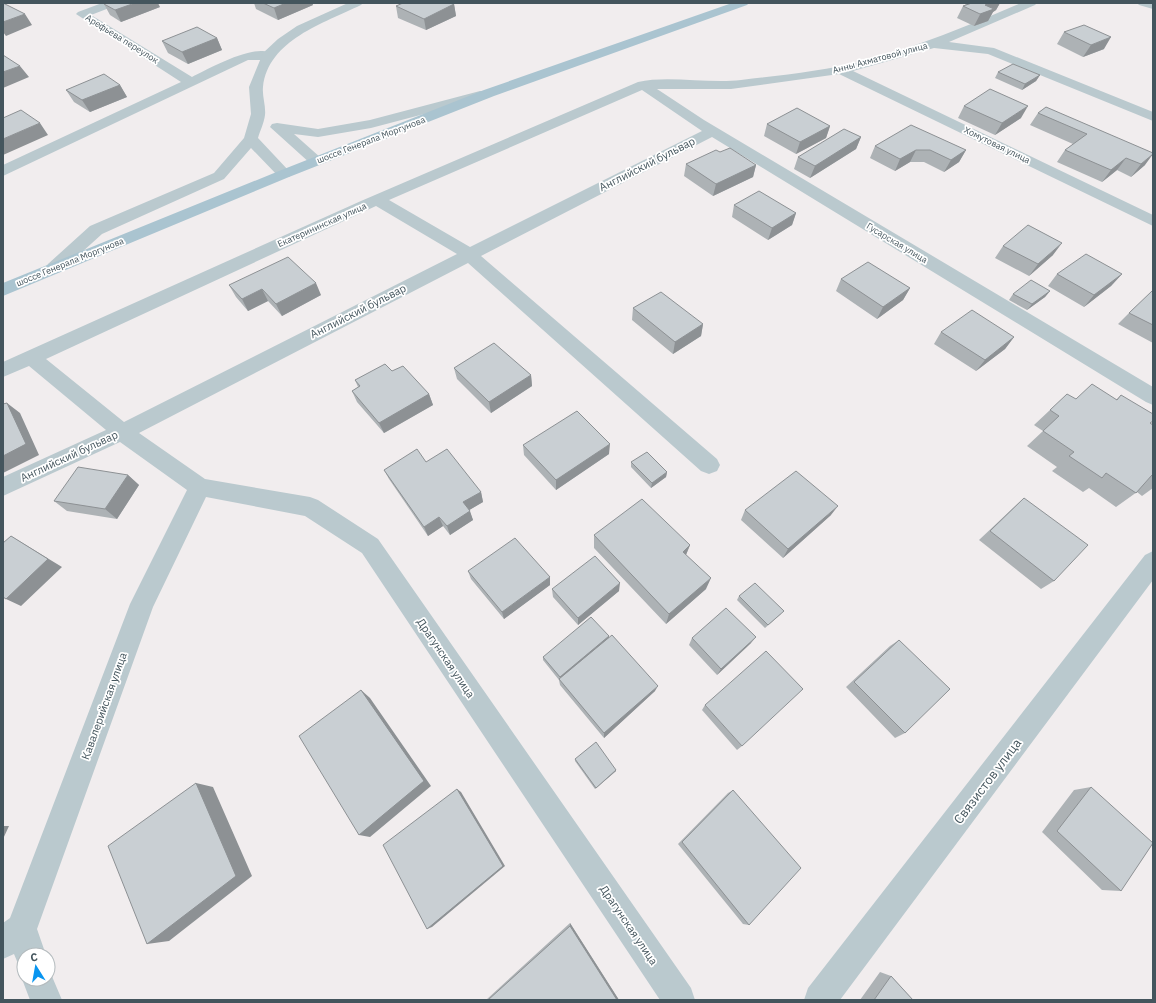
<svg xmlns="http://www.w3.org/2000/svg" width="1156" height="1003" viewBox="0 0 1156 1003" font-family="'IBM Plex Sans',sans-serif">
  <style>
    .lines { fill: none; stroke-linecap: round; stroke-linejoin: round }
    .minor { fill: #bac9ce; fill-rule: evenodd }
    .tertiary { fill: #bac9ce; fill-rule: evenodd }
    .primary { fill: #aac4d0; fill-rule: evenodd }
    .wall { fill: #adb2b5 }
    .shaded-wall { fill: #8d9194 }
    .building { fill: #c9cfd3; stroke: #8d9194 }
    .labels { text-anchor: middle; stroke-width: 3.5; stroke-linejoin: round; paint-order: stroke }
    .far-street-label { font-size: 9px; fill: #44555d; stroke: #fff }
    .street-label { font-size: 11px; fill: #44555d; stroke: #fff }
    .near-street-label { font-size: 13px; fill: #44555d; stroke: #fff }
  </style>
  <rect width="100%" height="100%" fill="#f1edee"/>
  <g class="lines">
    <path class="minor" d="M102,3h17l-2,2 -26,10 101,62c14,-7 70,-38 81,-21l-6,4h-19l-245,116v-11l178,-83 -105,-68 2,-2z
      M1021,3h16l-2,2 -86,37 45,6 159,64v9l-165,-67 -54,-6 -81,23 300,144v11l-314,-152 -108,15h-74l47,31 449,267v18l-7,-3 -434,-265 -231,119 236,203 3,6 -3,6 -8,3 -8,-3 -233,-208 -329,170 66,46 105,18 8,3 60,39 313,449 4,12h-35l-298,-447 -57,-37 -99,-19 -53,110 -116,322 9,26h-22v13l-5,-2 -5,-12 -11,5v-36l7,-5 120,-314 57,-114 -67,-48 -117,54v-19l103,-47 -77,-64 -26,11v-15l358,-161 277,-119c30,-7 71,2 103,-2 42,-5 83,-9 123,-19 55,-15 106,-36 157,-58zM642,90l60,41 -232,116 -81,-47zM376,206l81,48 -333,168 -78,-63z
      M1137,3h16v6l-14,-4z
      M1153,551v29l-313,420h-36l4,-12 337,-433z
      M48,967l14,33h-32l-8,-21 2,-5v5h24z"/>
    <path class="tertiary" d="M348,3h15l-2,2c-37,18 -93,35 -98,82 -1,9 3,19 2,28 -1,8 -5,16 -7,23l31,33 3,3 -3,3h-10l-28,-29 -27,31 -122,55 -42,38 -6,2 -6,-2 -3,-4 3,-4 42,-38 124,-53 30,-35 7,-24 -2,-27 14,-34 15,-14 19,-13z
      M480,91l5,1 2,3 -2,3 -114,30 -53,9 -24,-3 27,24 2,3 -2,3h-10l-41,-37 2,-3 5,-1 41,6 52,-9z"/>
    <path class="primary" d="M732,3h17l-2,2 -253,91 -205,81 -286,119v-13l276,-112 205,-81z"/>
  </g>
  <path class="wall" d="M254,3h58l1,2 -35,15 -22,-11z
    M966,3h34l-4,7 -3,2 -5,9 -14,5 -17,-8 6,-12h2z
    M104,4l56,3 -39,15 -11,-7z
    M454,4l2,12 -30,14 -28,-12 -2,-12z
    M1064,32l40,17 -21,8 -26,-13z
    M217,38l5,12 -34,14 -20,-11 -6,-12z
    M998,72l42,3 -4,6 -14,9 -27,-12z
    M120,85l7,12 -37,15 -16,-10 -8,-12z
    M964,106l57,12 -26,17 -37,-17z
    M1046,107l99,58 -14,12 -14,-7 -15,12 -45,-20 8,-12 8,-6 -43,-19 8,-12z
    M767,124l63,2 -4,12 -30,16 -32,-18z
    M861,137l-5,12 -46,29 -16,-9 4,-12z
    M875,146l91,4 -7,12 -15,10 -20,-10h-14l-15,9 -25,-13z
    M720,152l36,13 -3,12 -40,19 -29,-20 2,-12z
    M734,205l62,8 -4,12 -24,15 -36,-23z
    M1003,246l50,9 -24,21 -34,-18z
    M1057,274h65l-11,12 -27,21 -36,-21z
    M841,279l69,9 -7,12 -26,19 -41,-28z
    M229,285l92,10 -39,21 -14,-15 -20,10 -12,-14z
    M1050,291l-5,6 -18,13 -18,-10 4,-6z
    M1153,291v52l-35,-19 11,-11z
    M633,308l70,16 -2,12 -28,18 -41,-34z
    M941,332l73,5 -9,12 -29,22 -42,-27z
    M454,368l77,7 1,11 -41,27 -34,-34z
    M392,371l37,23 4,11 -49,28 -27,-31 -5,-11 6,-4 -3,-7z
    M1121,395l29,28 3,2v63l-11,8 -5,-4 -21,15 -27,-19 -6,4 -31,-21 5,-4 -30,-21 16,-15 -9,-6 16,-15 26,-11h41z
    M523,445l86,9 -53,36 -32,-35z
    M426,462l55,30 2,10 -14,8 4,10 -23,15 -7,-9 -15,10 -39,-57 -5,-9z
    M631,462l36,10 -1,5 -15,11 -20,-21z
    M128,475l11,10 -22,34 -50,-8 -13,-10z
    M1024,498l30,83 -13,8 -62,-49 34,-32z
    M745,510l86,5 -48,43 -42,-38z
    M594,535l96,10 -4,10 20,34 -40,35 -72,-76z
    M468,571l82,6v8l-46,34 -33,-40z
    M552,589l67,2 -41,34 -25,-28z
    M739,596l42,18 -16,14 -28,-28z
    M609,636v2l46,53 -51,47 -44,-53 -1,-5 -16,-20v-3z
    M692,638l59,5 -34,32 -28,-30z
    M899,640l6,93 -10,5 -49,-51 44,-41z
    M705,705l37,41 -5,4 -35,-40z
    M575,759l41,11v1l-21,18 -20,-28z
    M1091,787l30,104 -19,-1 -60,-58 32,-42z
    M733,790l16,135 -6,-1 -65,-80 50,-51z
    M570,923l49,77h-133z
    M880,972l11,4 22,24h-53z"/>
  <path class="shaded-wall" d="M135,3h23l2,4 -39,15 -6,-12z
    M286,3h26l1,2 -35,15 -4,-12z
    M990,3h10l-4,7 -3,2 -5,9 -14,5 11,-21z
    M454,4l2,12 -30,14 -2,-11z
    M25,14l7,11 -26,11 -3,-4v-10z
    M1111,37l-7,12 -21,8 8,-12z
    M217,38l5,12 -34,14 -6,-12z
    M20,66l9,11 -26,11v-16z
    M1040,75l-4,6 -14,9 3,-6z
    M120,85l7,12 -37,15 -8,-12z
    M1028,106l-7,12 -26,17 7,-12z
    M40,123l8,12 -45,20v-16z
    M830,126l-4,12 -30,16 4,-12z
    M861,137l-5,12 -46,29 5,-12z
    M916,150l-6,12 -15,9 5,-12z
    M966,150l-7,12 -15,10 7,-12z
    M1153,154l-8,11 -14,12 10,-13z
    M1126,158l-9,12 -15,12 9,-12z
    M756,165l-3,12 -40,19 3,-12z
    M796,213l-4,12 -24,15 4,-12z
    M1062,243l-9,12 -24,21 9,-12z
    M1122,274l-11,12 -27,21 10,-12z
    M316,283l5,12 -39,21 -6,-12z
    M910,288l-7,12 -26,19 6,-12z
    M262,289l6,12 -20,10 -6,-12z
    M1050,291l-5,6 -18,13 5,-6z
    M703,324l-2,12 -28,18 2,-12z
    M1014,337l-9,12 -29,22 9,-11z
    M531,375l1,11 -41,27 -2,-11z
    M429,394l4,11 -49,28 -5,-10z
    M7,403l13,10 19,42 -36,18v-17z
    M610,444l-1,10 -53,36v-10z
    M667,472l-1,5 -15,11 1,-5z
    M128,475l11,10 -22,34 -12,-10z
    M481,492l2,10 -17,10 -3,-10z
    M838,506l-7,9 -48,43 5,-9z
    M470,511l3,9 -23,15 -3,-9z
    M439,517l4,9 -15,10 -4,-9z
    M11,536l51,31 -41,39 -15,-7z
    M690,545l-5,12 -2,-5z
    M550,577v8l-46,34 -2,-7z
    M711,578l-5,11 -40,35 3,-10z
    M620,583l-1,8 -41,34v-7z
    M609,636v3l-49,41v-3z
    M756,637l-5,6 -34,32 4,-6z
    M658,686l-3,5 -51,47v-5z
    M361,690l9,8 61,88 -61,51 -11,-2z
    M616,770v1l-21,18 1,-1z
    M196,783l17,4 39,89 -83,65 -22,3z
    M457,789l4,3 44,74 -73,61 -5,2z
    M3,826h6l-6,13z
    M570,923l49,77h-2l-47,-74z"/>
  <path class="building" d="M3,3l22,11 -22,8z
    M105,3h30l-20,7 -11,-6z
    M263,3h23l-12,5z
    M403,3h48l3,1 -30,15 -28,-13z
    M972,3h19l-6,2 9,4 -14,5 -17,-8z
    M1084,25l27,12 -20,8 -27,-13z
    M197,27l20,11 -35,14 -20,-11z
    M3,55l17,11 -17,6z
    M1013,64l27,11 -15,9 -27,-12z
    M104,74l16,11 -38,15 -16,-10z
    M990,89l38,17 -26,17 -38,-17z
    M1046,107l107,46v1l-12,10 -15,-6 -15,12 -46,-20 22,-16 -49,-21z
    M797,108l33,18 -30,16 -33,-18z
    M21,110l19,13 -37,16v-21z
    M911,125l55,25 -15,10 -21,-10h-14l-16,9 -25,-13z
    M844,129l17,8 -46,29 -17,-9z
    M730,148l26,17 -40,19 -30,-20 30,-14 4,2z
    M759,191l37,22 -24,15 -38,-23z
    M1028,225l34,18 -24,21 -35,-18z
    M1086,254l36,20 -28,21 -37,-21z
    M288,257l28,26 -40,21 -14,-15 -20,10 -13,-14z
    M868,262l42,26 -27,19 -42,-28z
    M1031,280l19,11 -18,13 -19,-10z
    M1152,291h1v34l-24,-12z
    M661,292l42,32 -28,18 -42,-34z
    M972,310l42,27 -29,23 -44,-28z
    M494,343l37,32 -42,27 -35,-34z
    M385,364l7,7 11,-5 26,28 -50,29 -27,-32 8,-5 -5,-6z
    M1092,384l25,16 4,-5 32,19v7l-3,2 3,2v50h-1l-16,18 -30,-20 -4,5 -33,-22 5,-4 -31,-21 16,-15 -9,-6 17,-16 9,5z
    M7,403l19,41 -23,12v-52z
    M577,411l33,33 -54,36 -33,-35z
    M417,449l9,13 21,-13 34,43 -18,10 7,9 -23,15 -8,-9 -15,10 -40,-57z
    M647,452l20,20 -15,11 -21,-21z
    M78,467l50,8 -23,34 -51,-8z
    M796,471l42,35 -50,43 -43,-39z
    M1024,498l64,47 -34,36 -64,-50z
    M642,499l48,46 -7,7 28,26 -42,36 -75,-79z
    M11,536l37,23 -42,40 -3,-2v-54z
    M515,538l35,39 -48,35 -34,-41z
    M595,556l25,27 -42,35 -26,-29z
    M755,583l29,28 -16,14 -29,-29z
    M726,608l30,29 -35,32 -29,-31z
    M591,617l18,19 -49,41 -17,-20z
    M612,635l46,51 -54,47 -45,-54z
    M899,640l51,49 -45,44 -51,-51z
    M766,651l37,38 -61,57 -37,-41z
    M361,690l63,91 -65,54 -60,-99z
    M596,742l20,28 -20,18 -21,-29z
    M196,783l40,93 -89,68 -39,-98z
    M1091,787l62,56 -32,48 -64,-60z
    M457,789l46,77 -76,63 -44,-84z
    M733,790l68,78 -52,57 -67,-83z
    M570,926l47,74h-129z
    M891,976l22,24h-39z"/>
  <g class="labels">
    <g class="far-street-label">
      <text transform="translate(122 39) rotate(32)" y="3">Арефьева переулок</text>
      <text transform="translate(880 58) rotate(-15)" y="3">Анны Ахматовой улица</text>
      <text transform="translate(371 140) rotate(-21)" y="3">шоссе Генерала Моргунова</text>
      <text transform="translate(997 145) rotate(26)" y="3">Хомутовая улица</text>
      <text transform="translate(322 225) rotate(-24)" y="3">Екатерининская улица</text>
      <text transform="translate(897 243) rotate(31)" y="3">Гусарская улица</text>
      <text transform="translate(70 262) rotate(-22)" y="3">шоссе Генерала Моргунова</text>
    </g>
    <g class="street-label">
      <text transform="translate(647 164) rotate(-27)" y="4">Английский бульвар</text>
      <text transform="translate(358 311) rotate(-27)" y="4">Английский бульвар</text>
      <text transform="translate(69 456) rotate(-25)" y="4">Английский бульвар</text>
      <text transform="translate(446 658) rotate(56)" y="4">Драгунская улица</text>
      <text transform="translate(104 706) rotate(-70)" y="4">Кавалерийская улица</text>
      <text transform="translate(629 925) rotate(56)" y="4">Драгунская улица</text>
    </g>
    <g class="near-street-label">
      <text transform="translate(987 781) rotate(-53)" y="5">Связистов улица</text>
    </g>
  </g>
  <rect width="1156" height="1003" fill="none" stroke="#44555d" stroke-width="8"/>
  <g transform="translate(36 967) rotate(349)"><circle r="19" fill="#ffffff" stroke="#b4bbbe"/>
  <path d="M0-3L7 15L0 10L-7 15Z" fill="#0895f0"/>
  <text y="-6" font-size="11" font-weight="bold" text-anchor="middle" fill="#44555d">С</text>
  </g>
</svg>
